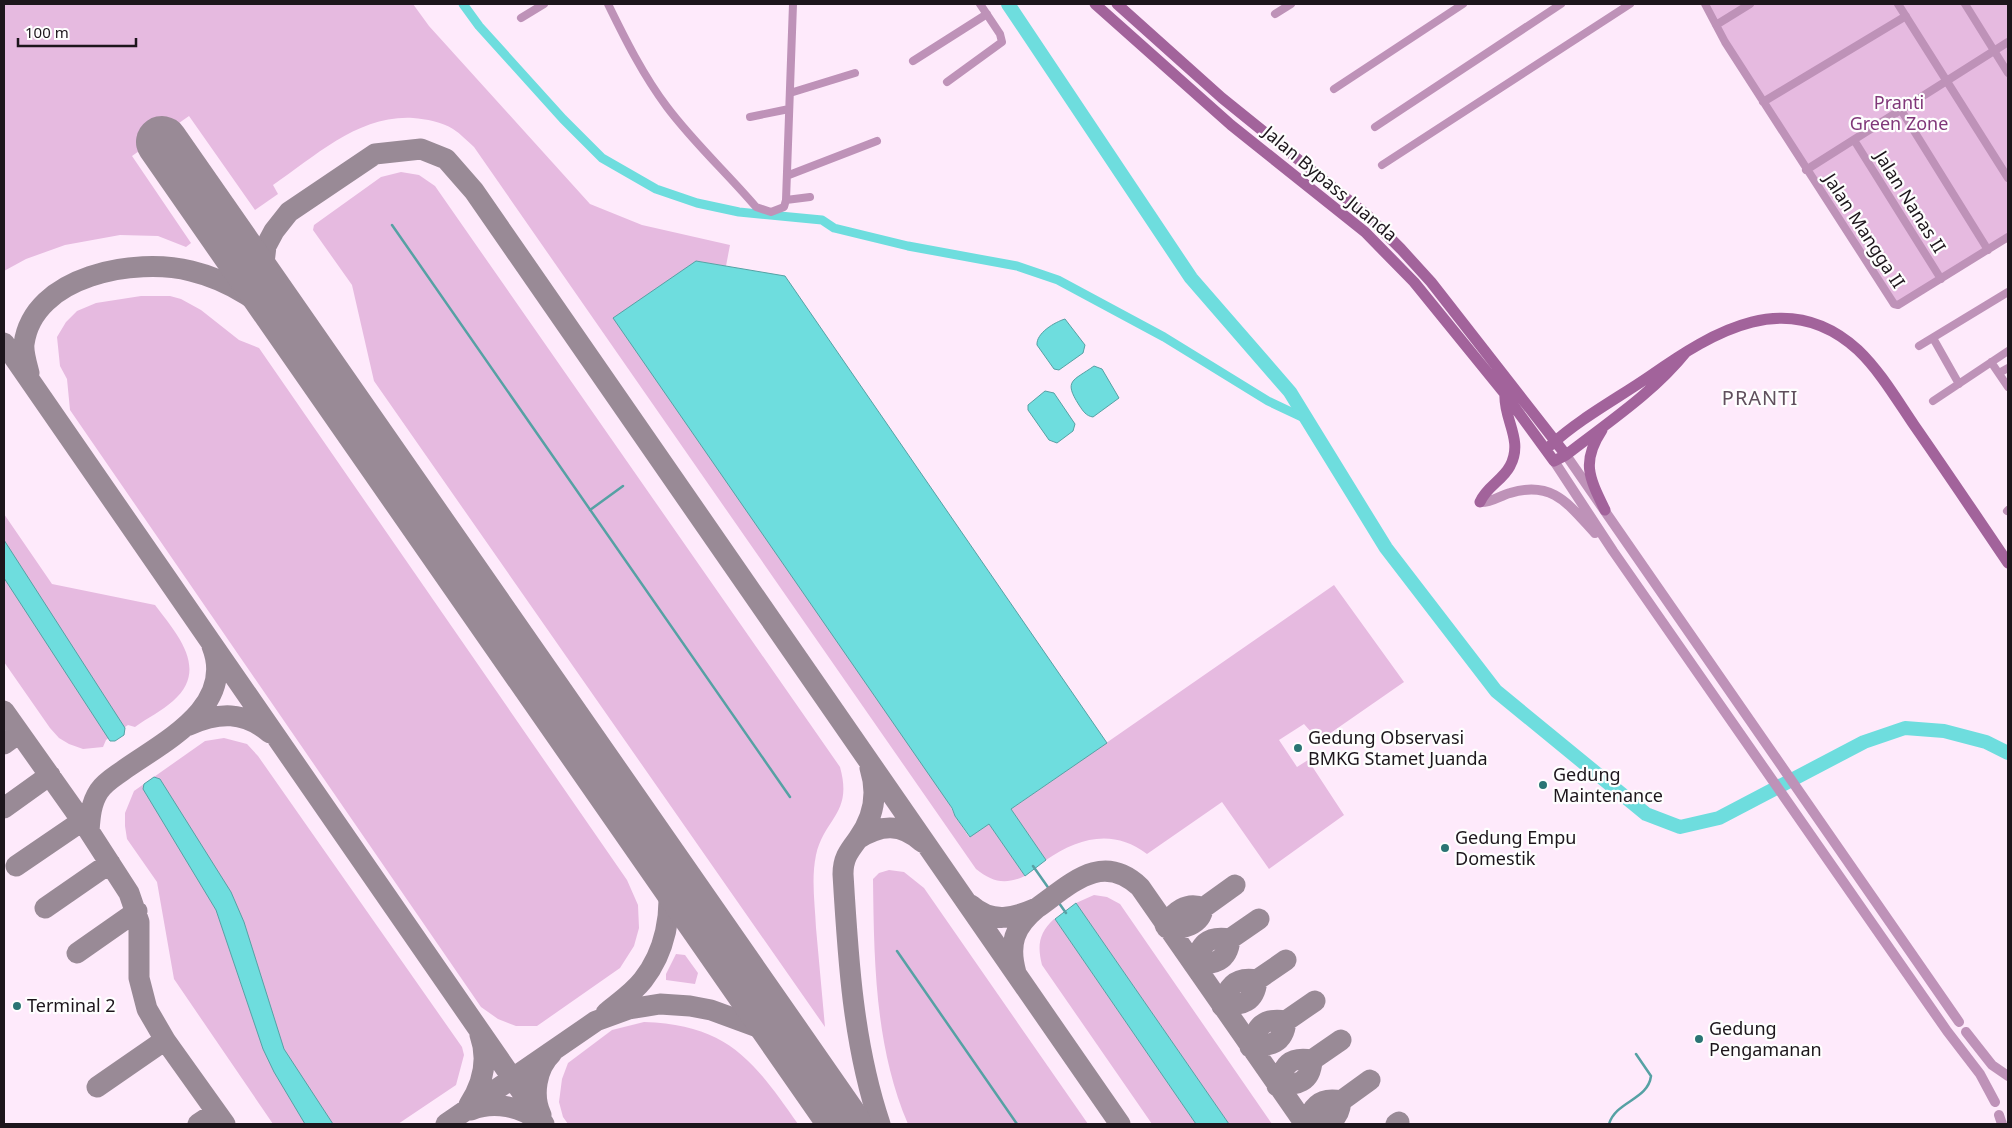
<svg xmlns="http://www.w3.org/2000/svg" width="2012" height="1128" viewBox="0 0 2012 1128" font-family="'Noto Sans',sans-serif">
  <style>
    .green { fill: #e6bae0 }
    .water { fill: #6eddde; stroke: #56a1a4 }
    .lines { fill: none; stroke-linecap: round; stroke-linejoin: round }
    .stream { stroke: #56a1a4; stroke-width: 2.5 }
    .canal { stroke: #6eddde; stroke-width: 9 }
    .river { stroke: #6eddde; stroke-width: 14 }
    .taxiway { stroke: #998a96; stroke-width: 21 }
    .runway { stroke: #998a96; stroke-width: 52 }
    .minor { stroke: #be92b8; stroke-width: 8 }
    .tertiary { stroke: #be92b8; stroke-width: 10 }
    .secondary { stroke: #a2639b; stroke-width: 11 }
    .poi-dot { fill: #2a7474; stroke: #fefefe; stroke-width: 2 }
    .labels { text-anchor: middle; stroke-width: 4.5; stroke-linejoin: round; paint-order: stroke }
    .park-label { font-size: 18px; fill: #803779; stroke: #fefefe }
    .street-label { font-size: 18px; fill: #1d161c; stroke: #fefefe }
    .poi-label { font-size: 18px; fill: #1d161c; stroke: #fefefe; text-anchor: start }
    .quarter-label { font-size: 20px; letter-spacing: 1px; fill: #604f5d; stroke: #fefefe }
  </style>
  <rect width="100%" height="100%" fill="#feeafb"/>
  <path class="green" d="M4,4h409l16,22 161,178 52,21 88,20 -4,21 -30,-5 259,555 14,21 20,-13 36,52c-20,9 -33,6 -49,-7l-502,-722c-7,-6 -13,-13 -21,-18 -11,-7 -27,-10 -40,-11 -55,-3 -97,38 -140,67l5,9 -23,16 -66,-94 -57,40 59,87 -5,4 -28,-11 -38,-1 -55,10 -39,14 -22,12z
    M1704,4h304v233l-110,67z
    M401,172l18,3 16,11 405,581c13,47 -15,50 -24,88 -5,24 -1,49 0,73 3,33 6,66 9,99l-451,-646 -22,-96 -39,-55 1,-5 67,-48z
    M141,296h29l11,3 20,11 38,30 20,8 368,532 11,25 1,23 -5,18 -14,22 -83,58h-21l-18,-7 -17,-12 -411,-597 -3,-31 -7,-13 -3,-29 9,-15 11,-11 19,-8z
    M4,514l48,70 103,21c21,28 55,64 18,96 -11,10 -26,17 -38,26l-7,-2 -22,15 -3,7 -20,2 -14,-5 -10,-6 -9,-10 -46,-66z
    M1334,585l70,97 -85,59 -15,-17 -25,16 18,27 11,-7 36,55 -75,54 -47,-67 -75,52c-34,-26 -69,-16 -101,6l-35,-51z
    M224,738l23,6 11,12 204,291 2,8 -8,30 -58,39h-125l-99,-145 -17,-97 -30,-43 -2,-13v-13l9,-22 71,-50z
    M889,870l15,2 20,16 164,236h-180c-33,-77 -34,-162 -35,-245l6,-6z
    M1094,895l13,2 13,7 152,220h-43l-153,-221z
    M1054,919h1l141,205h-44l-110,-159c-5,-20 -3,-32 12,-46z
    M676,954l9,1 13,18 -3,11 -29,-4v-6z
    M644,1022c84,3 109,38 154,102h-230l-5,-7 -4,-15 3,-23 6,-16 44,-33z"/>
  <path class="water" d="M696,261l89,15 322,467 -96,66 35,51 -21,16 -36,-52 -19,13 -15,-21 -3,-8 -339,-490z
    M1065,319l20,26 -2,8 -24,17 -5,-1 -17,-24c-1,-12 18,-23 28,-26z
    M1094,366l8,3 17,29 -26,19c-7,-1 -10,-6 -14,-12 -16,-25 -6,-24 15,-39z
    M1045,391l9,2 21,31 -2,7 -16,12 -8,-3 -21,-30v-5z
    M4,540l121,188 -1,7 -9,6h-5l-106,-163z
    M154,777l6,2 71,113 13,30 40,127 49,75h-28l-31,-52 -11,-23 -47,-139 -73,-121 1,-5z
    M1076,903l153,221h-33l-141,-205z"/>
  <g class="lines">
    <path class="stream" d="M392,225l398,572
      M590,510l33,-24
      M1033,866l33,47
      M897,951l120,173
      M1609,1124c7,-23 39,-24 42,-48l-15,-22"/>
    <path class="canal" d="M463,4l16,22 84,93 39,39 54,31 41,14 42,9 83,8 12,8 74,18 109,20 41,14 106,57 104,64 38,18"/>
    <path class="river" d="M1008,4l183,274 99,114 96,156 110,143 150,123 34,13 39,-9 145,-76 41,-14 39,3 42,11 22,11"/>
    <path class="taxiway" d="M276,305l-10,-25 -2,-17 2,-17 8,-15 15,-19 86,-58 46,-5 25,10 28,32 646,933
      M4,343l540,781
      M29,373c-2,-8 -6,-21 -5,-29 9,-69 112,-87 167,-73 42,10 72,33 104,61
      M4,711l85,120 40,62 10,29v56l8,31 18,31 60,84
      M189,725c30,-13 55,-14 81,8
      M4,744l15,-11
      M870,768c8,25 4,49 -12,71 -9,12 -15,19 -15,35 5,84 10,170 37,250
      M4,808l46,-33
      M89,831c1,-14 2,-28 10,-40 7,-10 17,-15 26,-22 40,-28 111,-63 87,-123
      M858,839c23,-15 43,-16 64,3
      M16,866l66,-45
      M971,905c21,19 43,13 66,3 -23,19 -29,36 -21,65
      M45,908l65,-45
      M1037,908c34,-24 65,-57 103,-21l165,237
      M1165,925c9,-13 22,-24 38,-17
      M1167,928c15,2 34,-3 36,-20l32,-23
      M1230,939c-24,-4 -29,6 -36,26 20,-1 34,-3 36,-26l29,-20
      M77,953l60,-42
      M1257,980c-21,-4 -30,6 -35,26 20,-1 33,-3 35,-26l29,-20
      M606,1013c12,-10 27,-20 37,-33 22,-28 30,-67 24,-102 -2,-8 -7,-17 -10,-25
      M1286,1021c-24,-4 -29,6 -36,26 20,-1 34,-3 36,-26l29,-20
      M1312,1060c-23,-4 -28,5 -35,26 20,-1 34,-3 35,-26l29,-20
      M97,1087l68,-47
      M469,1105c14,-22 20,-45 11,-70
      M471,1110c22,-9 52,-4 69,13
      M541,1115c-9,-19 -5,-47 11,-62
      M198,1124l18,-12
      M446,1124l150,-103 33,-12 31,-5 30,2 21,4 49,18 35,23
      M1307,1124c5,-19 14,-27 34,-23
      M1324,1124c12,-3 16,-12 17,-23l29,-21
      M1396,1124l3,-2"/>
    <path class="runway" d="M162,142l683,982"/>
    <path class="minor" d="M608,4c17,35 35,71 59,103 27,36 60,66 89,100l15,5 13,-5 2,-7 7,-196
      M1705,4l20,38 169,262 4,1 110,-68
      M1898,4l110,174
      M1965,4l43,69
      M1275,14l16,-10
      M521,18l23,-14
      M1716,25l34,-21
      M913,61l74,-47
      M947,82l55,-40 -2,-8 -20,-30
      M1334,89l129,-85
      M790,93l65,-20
      M1763,102l143,-86
      M1901,110l87,140
      M750,117l39,-8
      M1375,127l186,-123
      M1854,140l87,139
      M1382,165l248,-161
      M1806,170l202,-128
      M789,175l88,-34
      M786,200l24,-3
      M1933,338l26,46
      M1919,346l89,-54
      M1991,362l17,25
      M1999,373l9,-5
      M1933,401l75,-50
      M2007,511l1,-1"/>
    <path class="tertiary" d="M1566,455l393,567
      M1554,461l59,90 334,480 33,43 15,28
      M1480,502c11,1 19,-6 30,-9 43,-13 59,12 85,40
      M1966,1032l26,33 16,11
      M1999,1115l3,9"/>
    <path class="secondary" d="M1095,4l136,121 134,107 49,50 91,112 49,67 12,-6c41,-32 87,-62 120,-103
      M1117,4l105,94 145,117 34,34 30,33 135,173
      M1602,430c-21,32 -13,47 3,80
      M1551,445c28,-26 67,-47 99,-69 64,-45 138,-90 208,-26 22,21 39,50 56,75 32,46 63,92 94,138
      M1480,502c6,-15 23,-22 30,-36 14,-26 -7,-47 -5,-72"/>
  </g>
  <g class="poi-dot">
    <circle cx="1298" cy="748" r="5"/>
    <circle cx="1543" cy="785" r="5"/>
    <circle cx="1445" cy="848" r="5"/>
    <circle cx="17" cy="1006" r="5"/>
    <circle cx="1699" cy="1039" r="5"/>
  </g>
  <g class="labels">
    <g class="park-label">
      <text x="1899" y="109">Pranti<tspan x="1899" dy="21">Green Zone</tspan></text>
    </g>
    <g class="street-label">
      <text transform="translate(1330 184) rotate(40)" y="6">Jalan Bypass Juanda</text>
      <text transform="translate(1910 202) rotate(58)" y="6">Jalan Nanas II</text>
      <text transform="translate(1864 231) rotate(57)" y="6">Jalan Mangga II</text>
    </g>
    <g class="poi-label">
      <text x="1308" y="744">Gedung Observasi<tspan x="1308" dy="21">BMKG Stamet Juanda</tspan></text>
      <text x="1553" y="781">Gedung<tspan x="1553" dy="21">Maintenance</tspan></text>
      <text x="1455" y="844">Gedung Empu<tspan x="1455" dy="21">Domestik</tspan></text>
      <text x="27" y="1012">Terminal 2</text>
      <text x="1709" y="1035">Gedung<tspan x="1709" dy="21">Pengamanan</tspan></text>
    </g>
    <g class="quarter-label">
      <text x="1760" y="405">PRANTI</text>
    </g>
  </g>
  <rect width="2012" height="1128" fill="none" stroke="#1d161c" stroke-width="10"/>
  <path d="M18 38v8h118v-8" fill="none" stroke="#1d161c" stroke-width="2.5"/>
  <text x="25" y="38" font-size="15" fill="#1d161c" stroke="#fefefe" stroke-width="4" paint-order="stroke">100 m</text>
</svg>
